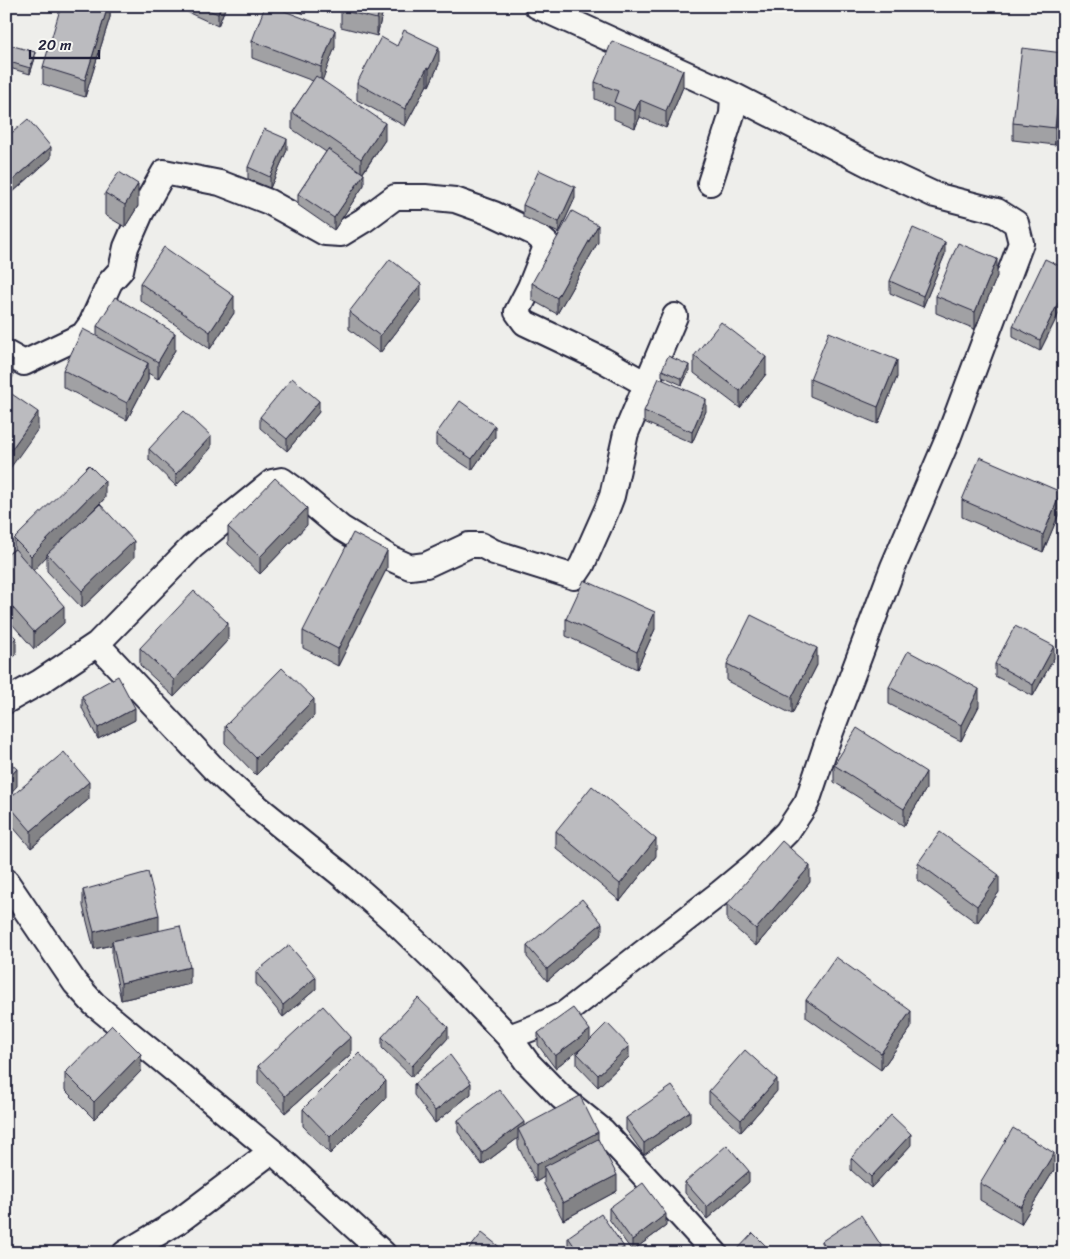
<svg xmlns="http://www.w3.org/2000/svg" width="1070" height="1259" viewBox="0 0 1070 1259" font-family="Sriracha,sans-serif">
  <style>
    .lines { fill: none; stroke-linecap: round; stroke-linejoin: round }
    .minor-casing { stroke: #22223b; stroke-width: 28 }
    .minor { stroke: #f6f6f2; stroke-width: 24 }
    .wall { fill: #a1a1a4; stroke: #22223b }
    .shaded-wall { fill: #838386; stroke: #22223b }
    .building { fill: #bbbbbf; stroke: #22223b }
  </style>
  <rect width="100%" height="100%" fill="#eeeeeb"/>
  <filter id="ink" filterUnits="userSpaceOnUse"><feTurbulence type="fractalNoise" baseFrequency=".02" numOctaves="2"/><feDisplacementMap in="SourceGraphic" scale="10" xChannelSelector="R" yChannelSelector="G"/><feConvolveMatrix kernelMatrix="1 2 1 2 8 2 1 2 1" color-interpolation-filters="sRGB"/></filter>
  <g filter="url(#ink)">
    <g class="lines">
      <g class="minor-casing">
        <path id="minor" d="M710,183l22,-69 1,-19
          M6,353l18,10 59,-28 8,-11 19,-42 11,-12 5,-23 15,-34 23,-41 56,11 49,19 56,31 16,1 23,-14 31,-23h30l30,3 39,14 40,19 13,11 -17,43 -13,25 8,11 78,37 43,24
          M97,644l117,125 26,24 103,83 51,45 53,51 62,65 18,25 34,35 42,34 112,122
          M6,701l34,-19 57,-38 95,-97 80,-65 10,-2 11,8 48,40 51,31 18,8 16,-2 43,-20h12l13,7 80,25 8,-12 25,-56 5,-13 14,-63 49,-117
          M6,881l69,102 19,21 178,147 111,102
          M509,1037l29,-11 26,-12 156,-121 35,-29 32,-32 20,-30 22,-65 64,-170 54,-126 74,-198 -5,-20 -19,-12 -62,-16 -67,-31 -135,-69 -196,-89
          M125,1253l54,-32 93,-70"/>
      </g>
      <use href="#minor" class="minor"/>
    </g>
    <path class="wall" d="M110,6v11l-25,80 -42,-13v-17z
      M187,6h39l-8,20 -31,-14z
      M281,6h27l-3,8z
      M342,6h42l-7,30 -36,-9v-17z
      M252,41l83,6 -13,33 63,60 -22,33 1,12 -30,45 -36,-25v-11l28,-42 -34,-23v-17l21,-31 -61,-23z
      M6,44l29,14 -5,16 -24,-7z
      M397,46l42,18 -10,22 -2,-1 -22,41 -48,-26v-17z
      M1063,70l-8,75 -42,-5v-17z
      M595,82l88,5 -17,41 -26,-11 -5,11 -21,-9v-12l-19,-8z
      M6,138l45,20 -38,34 -7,-8z
      M287,150l-17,38 -22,-9v-12z
      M105,193l33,13 -13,21 -20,-12z
      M575,198l-16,35 -36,-16v-12z
      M598,242l-41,72 -25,-14v-17z
      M945,254l-22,53 -33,-14v-12z
      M1064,268v35l-24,48 -27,-14v-11z
      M997,276l-22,53 -39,-16v-17z
      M140,283l94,30 -24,36 -70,-49z
      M421,300l-41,53 -31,-24v-17z
      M97,326l78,24 -17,29 -10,-6v7l-21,40 -64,-33v-17l34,-33z
      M1064,339v27l-5,-2v-17z
      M694,356l72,18 -26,34 -46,-35z
      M662,370l27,1 -7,14 -20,-9z
      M897,377l-19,47 -68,-28v-17z
      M644,411h62l-14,32 -48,-21z
      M319,412l-32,39 -27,-23v-11z
      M436,434l59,3 -23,33 -36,-24z
      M211,448l-35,38 -27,-26v-11z
      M105,498l-7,8 36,52 -52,50 -35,-37v-15l-14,14 31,53 -30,26 -28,-32v-61l8,-7v-10z
      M962,500l99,9 -18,43 -81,-35z
      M307,525l-47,49 -32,-30v-17z
      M387,568l-49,98 -35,-18v-17z
      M566,619l89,10 -18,40 -71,-33z
      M228,640l-54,57 -34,-32v-17z
      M1054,658l-21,38 -38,-20v-12z
      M727,664l90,1 -25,49 -65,-33z
      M889,687l90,19 -18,35 -72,-37z
      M82,696l53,24 -37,19 -16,-31z
      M314,716l-58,59 -31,-32v-17z
      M834,765l92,24 -22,37 -70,-44z
      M89,799l-58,49 -25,-29v-18z
      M556,831l100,25 -36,45 -64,-53z
      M918,863l81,29 -22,31 -59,-43z
      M810,882l-54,64 -29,-25v-17z
      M83,890l76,40 31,54 -69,16 -9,-42v-13l-18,4 -11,-43z
      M602,934l-55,47 -20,-24v-11z
      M256,972l60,17 -33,28 -27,-33z
      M806,1000l105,28 -30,42 -75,-53z
      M538,1033l52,8 39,16 -31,30 -21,-22v-12l7,-7 -29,22 -17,-23z
      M382,1037l66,1 -36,39 -30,-29z
      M351,1054l-66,59 -27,-30v-17z
      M141,1071l-47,48 -29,-29v-17z
      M414,1084l57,10 -36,29 -21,-28z
      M709,1091h68l-36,41 -32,-29z
      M386,1098l-56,56 -27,-28v-17z
      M626,1118l64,4 -46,33 -18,-25z
      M458,1120l66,6 74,13 19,52 -54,29 -19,-36v-7l-8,5 -18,-36v-8l-36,27 -24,-33z
      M911,1145l-40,43 -20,-18v-12z
      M1054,1170l-33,54 -41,-24v-17z
      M685,1182h64l-42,37 -22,-26z
      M609,1208l57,18 -34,25 -23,-32z
      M568,1237l56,16h-53l-3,-4z
      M822,1241l60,12h-60z"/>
    <path class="shaded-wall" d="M108,6h2v11l-25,80v-17z
      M221,6h5l-8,20v-12z
      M305,6h3l-3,8z
      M380,6h4l-7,30v-17z
      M335,30v17l-14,37v-17z
      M439,47v17l-10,22v-17z
      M35,52v6l-5,16v-6z
      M1063,53v17l-8,75v-17z
      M427,68v17l-22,41v-17z
      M683,70v17l-17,41v-17z
      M640,100v17l-5,11v-17z
      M385,123v17l-24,35v-16z
      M287,139v11l-17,38v-11z
      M51,147v11l-38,34v-12z
      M364,174v11l-30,45v-12z
      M138,184v22l-13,21v-22z
      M575,187v11l-16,35v-11z
      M598,225v17l-41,72v-16z
      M945,242v12l-22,53v-11z
      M997,259v17l-22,53v-17z
      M9,281v22l-3,4v-22z
      M421,284v16l-41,53v-17z
      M1064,291v12l-24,48v-11z
      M234,296v17l-24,36v-17z
      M175,333v17l-17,29v-17z
      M766,357v17l-26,34v-17z
      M13,360v17l-7,10v-17z
      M897,360v17l-19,47v-17z
      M148,363v17l-21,40v-17z
      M689,365v6l-7,14v-6z
      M706,399v12l-14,32v-11z
      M319,401v11l-32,39v-12z
      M38,412v17l-32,45v-17z
      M495,426v11l-23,33v-11z
      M211,436v12l-35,38v-12z
      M105,481v17l-57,57 -1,-1v2l-16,17v-17z
      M1061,492v17l-18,43v-17z
      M307,508v17l-47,49v-17z
      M10,524v11l-4,5v-12z
      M134,541v17l-52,50v-17z
      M387,551v17l-49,98v-17z
      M64,606v17l-30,26v-17z
      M655,612v17l-18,40v-17z
      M228,623v17l-54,57v-17z
      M16,638v17l-10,9v-17z
      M1054,646v12l-21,38v-11z
      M817,648v17l-25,49v-17z
      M979,689v17l-18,35v-16z
      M314,699v17l-58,59v-17z
      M135,708v12l-37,19v-11z
      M17,769v17l-11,12v-17z
      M926,772v17l-22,37v-17z
      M89,782v17l-58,49v-17z
      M656,839v17l-36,45v-17z
      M810,866v16l-54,64v-17z
      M999,875v17l-22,31v-17z
      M159,915v17l-47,9v4l-18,4v-17z
      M602,923v11l-55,47v-12z
      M190,967v17l-69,16v-17z
      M316,977v12l-33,28v-12z
      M911,1011v17l-30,42v-17z
      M448,1027v11l-36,39v-11z
      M590,1030v12l-35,26v-12z
      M351,1037v17l-66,59v-17z
      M629,1046v11l-31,30v-12z
      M141,1054v17l-47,48v-17z
      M777,1079v12l-36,41v-12z
      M386,1081v17l-56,56v-17z
      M471,1083v11l-36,29v-12z
      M690,1111v11l-46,33v-12z
      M524,1122v11l-6,-4v9l-36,27v-12z
      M598,1132v17l-54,18v10l-8,5v-17z
      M911,1134v11l-40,43v-11z
      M1054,1153v17l-33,54v-17z
      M749,1171v11l-42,37v-12z
      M617,1175v16l-54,29v-17z
      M666,1214v12l-34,25v-11z
      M624,1247v6h-8z
      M882,1247v6h-8z"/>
    <path class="building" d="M61,6h47l-23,74 -42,-13z
      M199,6h22l-3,8z
      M265,6h6l64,24 -14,37 -69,-26z
      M342,6h38l-3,13 -36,-9z
      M404,30l35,17 -10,22 -2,-1 -22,41 -48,-26 24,-46 16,9z
      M612,41l71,29 -17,41 -26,-11 -5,11 -21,-9 4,-11 -23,-9z
      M6,44l29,8 -5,16 -24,-7z
      M1022,48l41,5 -8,75 -42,-5z
      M316,76l69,47 -24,36 -69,-47z
      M28,119l23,28 -38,33 -7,-8v-34z
      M264,129l23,10 -17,38 -22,-10z
      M328,149l36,25 -30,44 -36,-24z
      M539,170l36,17 -16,35 -36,-17z
      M119,172l19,12 -13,21 -20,-12z
      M572,211l26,14 -41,73 -25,-15z
      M913,228l32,14 -22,54 -33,-15z
      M958,243l39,16 -22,53 -39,-16z
      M164,247l70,49 -24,36 -70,-49z
      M390,259l31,25 -41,52 -31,-24z
      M1045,259l19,9v23l-24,49 -27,-14z
      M115,297l60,36 -17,29 -61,-36z
      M721,322l45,35 -26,34 -46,-35z
      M83,329l65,34 -21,40 -64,-33z
      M829,332l68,28 -19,47 -68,-28z
      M1064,339v10l-5,-2z
      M6,355l7,5 -7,10z
      M668,356l21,9 -7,14 -20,-9z
      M292,378l27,23 -32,38 -27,-22z
      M659,378l47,21 -14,33 -48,-21z
      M6,390l32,22 -32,45z
      M460,401l35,25 -23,33 -36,-25z
      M184,411l27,25 -35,38 -27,-25z
      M980,457l81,35 -18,43 -81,-35z
      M89,465l16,16 -74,75 -17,-17z
      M275,478l32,30 -47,49 -32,-30z
      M100,504l34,37 -52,50 -35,-37z
      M6,520l4,4 -4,4z
      M353,533l34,18 -49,98 -35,-18z
      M15,549l49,57 -30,26 -28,-32v-44z
      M584,580l71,32 -18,40 -71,-33z
      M194,591l34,32 -54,57 -34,-32z
      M751,615l66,33 -25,49 -65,-33z
      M1015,626l39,20 -21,39 -38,-21z
      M6,628l10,10 -10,9z
      M908,651l71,38 -18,36 -72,-38z
      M282,668l32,31 -58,59 -31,-32z
      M118,676l17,32 -37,20 -16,-32z
      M857,728l69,44 -22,37 -70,-44z
      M64,752l25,30 -58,49 -25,-29v-1z
      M6,759l11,10 -11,12z
      M592,786l64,53 -36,45 -64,-53z
      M940,832l59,43 -22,31 -59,-43z
      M782,841l28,25 -54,63 -29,-25z
      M148,872l11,43 -65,17 -11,-42z
      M582,899l20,24 -55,46 -20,-23z
      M180,926l10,41 -69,16 -9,-42z
      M289,945l27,32 -33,28 -27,-33z
      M836,957l75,54 -30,42 -75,-53z
      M418,998l30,29 -36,39 -30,-29z
      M323,1006l28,31 -66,59 -27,-30z
      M573,1008l17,22 -35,26 -17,-23z
      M607,1023l22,23 -31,29 -21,-22z
      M112,1025l29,29 -47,48 -29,-29z
      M745,1050l32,29 -36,41 -32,-29z
      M359,1053l27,28 -56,56 -27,-28z
      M450,1055l21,28 -36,28 -21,-27z
      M672,1086l18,25 -46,32 -18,-25z
      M499,1089l25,33 -42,31 -24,-33z
      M580,1096l18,36 -62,33 -18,-36z
      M891,1115l20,19 -40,43 -20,-19z
      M1013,1128l41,25 -33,54 -41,-24z
      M598,1139l19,36 -54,28 -19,-36z
      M727,1145l22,26 -42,36 -22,-25z
      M643,1183l23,31 -34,26 -23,-32z
      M601,1214l23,33 -8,6h-37l-11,-16z
      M861,1215l21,32 -8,6h-44l-8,-12z
      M482,1233l25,20h-41z
      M753,1233l20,20h-39z"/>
  </g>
  <rect width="1070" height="1259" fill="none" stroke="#f6f6f2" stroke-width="25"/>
  <rect x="12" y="12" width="1045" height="1234" fill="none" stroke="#22223b" stroke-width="2" filter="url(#ink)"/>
  <path d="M30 50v8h69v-8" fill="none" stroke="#22223b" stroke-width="2.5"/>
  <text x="38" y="50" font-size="15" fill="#22223b" stroke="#f6f6f2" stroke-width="4" paint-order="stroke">20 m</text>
</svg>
